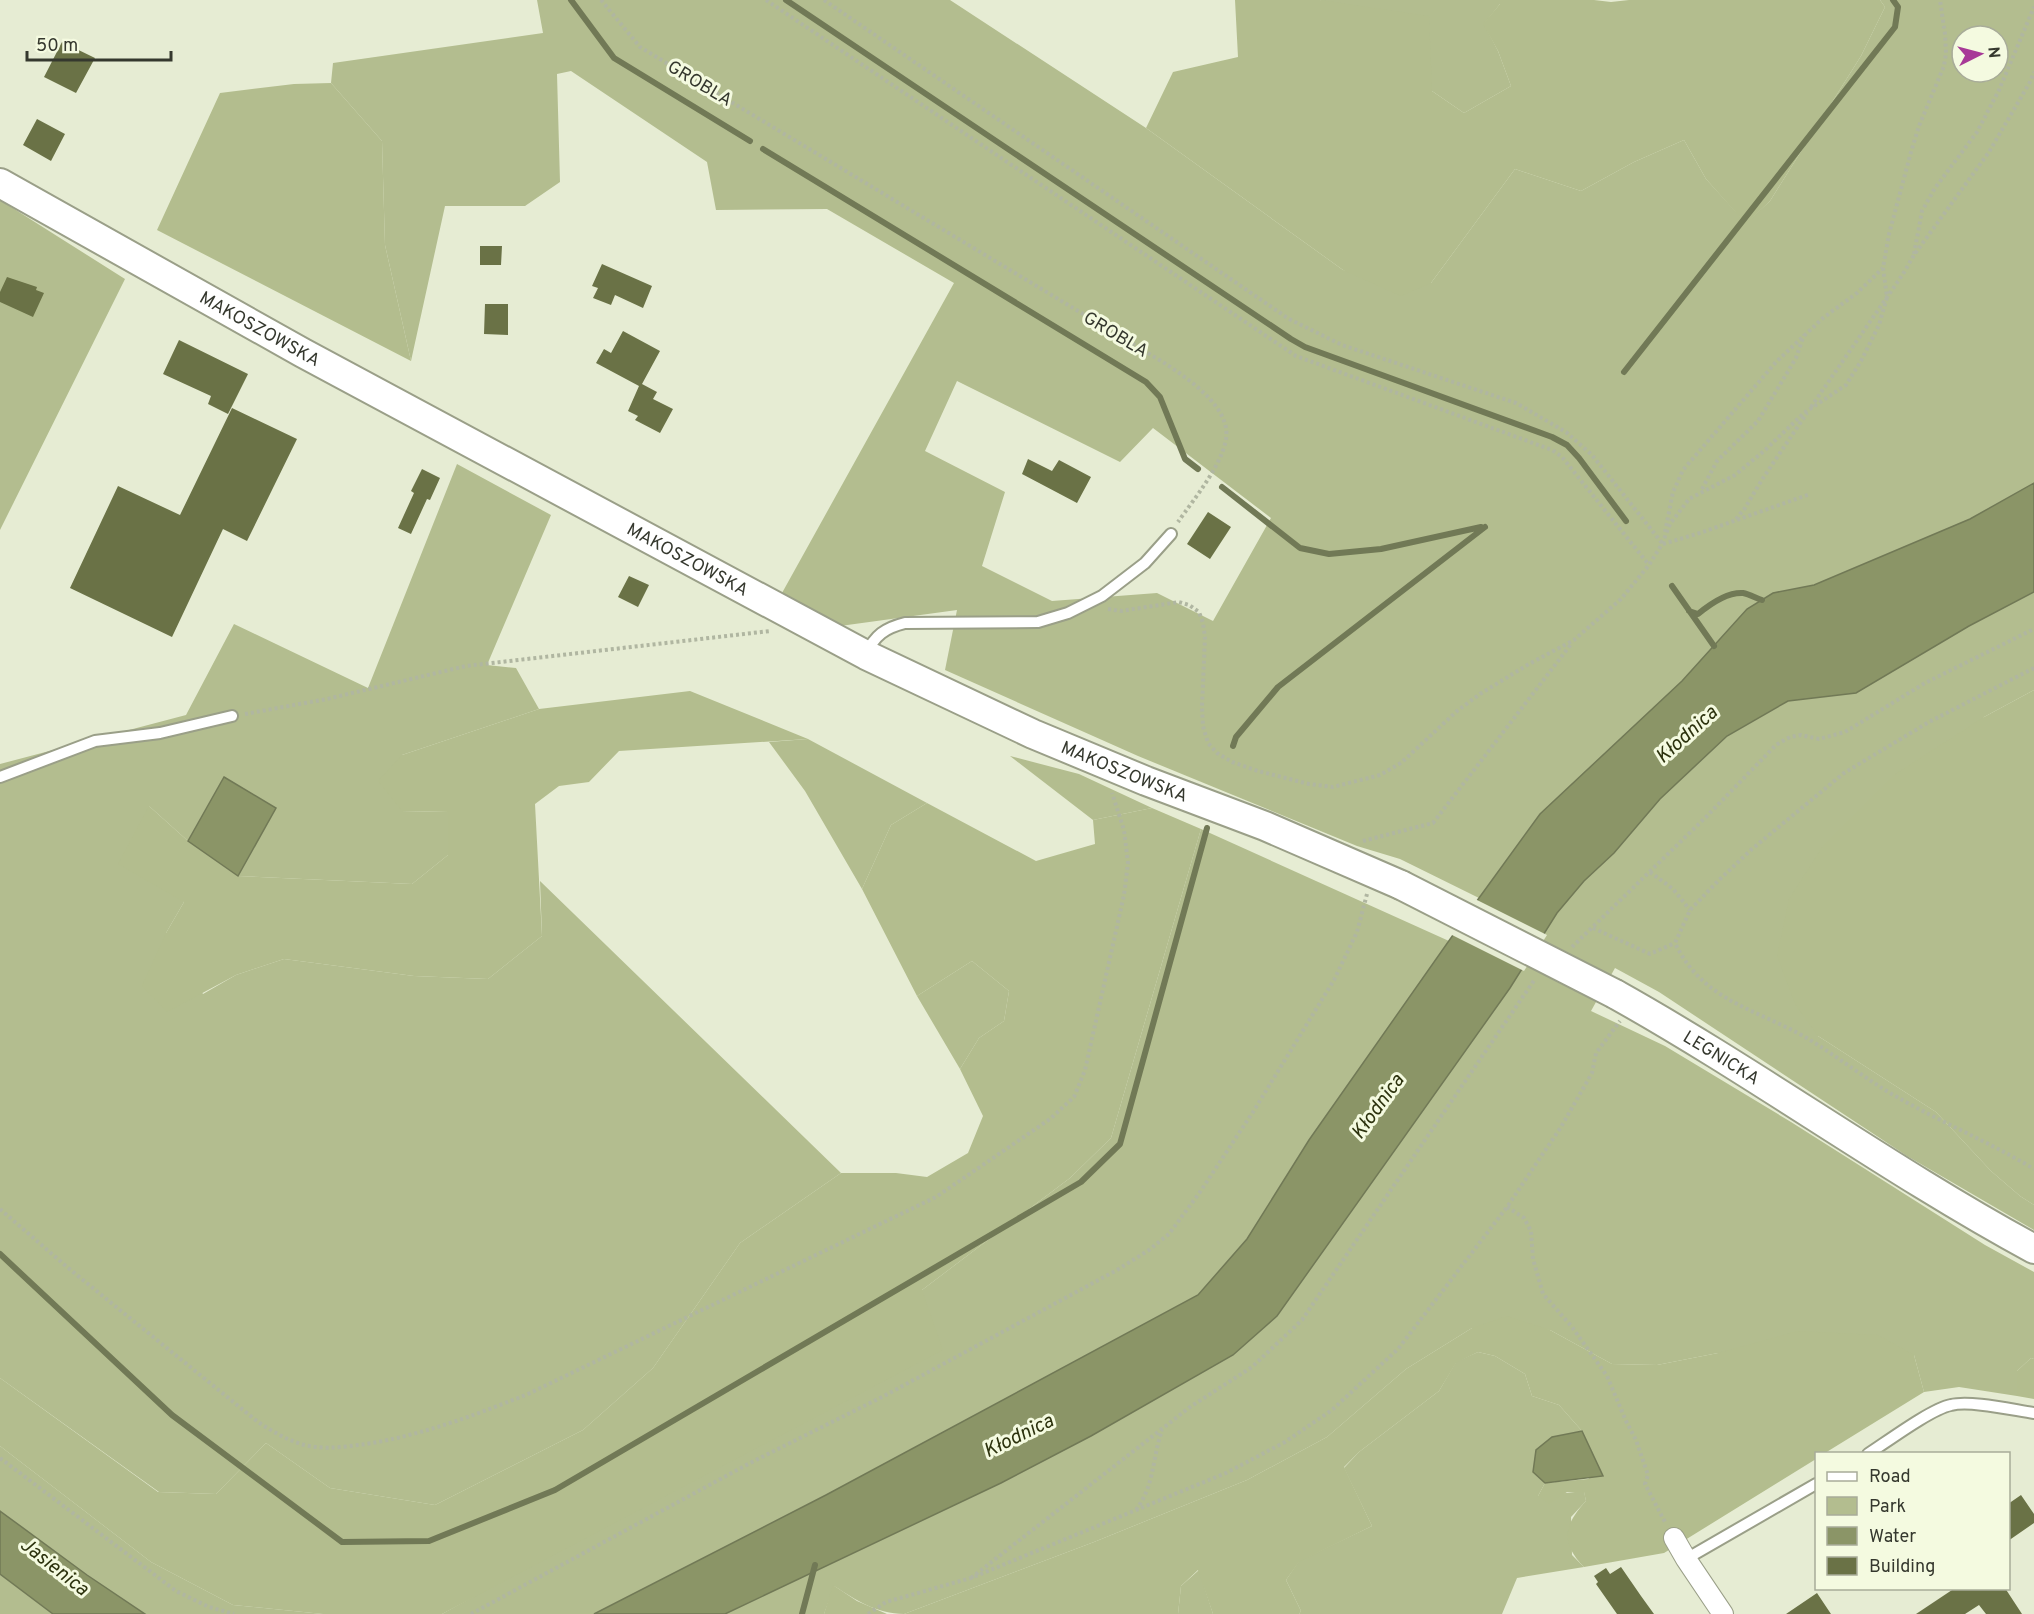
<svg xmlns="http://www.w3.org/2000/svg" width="2034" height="1614" viewBox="0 0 2034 1614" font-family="Overpass,sans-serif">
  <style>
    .green { fill: #b3bd8f; fill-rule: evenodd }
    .forest { fill: #b3bd8e }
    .water { fill: #8b9567; stroke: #717956; stroke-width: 1.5 }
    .pier { fill: #e6ecd3 }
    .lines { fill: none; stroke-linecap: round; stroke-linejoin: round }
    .stream { stroke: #717956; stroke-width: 6 }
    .building { fill: #6a7246 }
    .service-casing { stroke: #9a9f88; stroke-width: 14 }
    .minor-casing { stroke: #9a9f88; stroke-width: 22 }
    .secondary-casing { stroke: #9a9f88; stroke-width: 32 }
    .path { stroke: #b0b6a1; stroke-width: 4; stroke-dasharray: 3 3; stroke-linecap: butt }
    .service { stroke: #fff; stroke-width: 10 }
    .minor { stroke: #fff; stroke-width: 20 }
    .secondary { stroke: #fff; stroke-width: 28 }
    .secondary-bridge-casing { stroke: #9a9f88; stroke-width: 32; stroke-linecap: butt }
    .secondary-bridge { stroke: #fff; stroke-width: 28 }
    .labels { text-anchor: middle; stroke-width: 6; stroke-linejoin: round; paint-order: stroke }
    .street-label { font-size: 18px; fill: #35382e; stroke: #f4fae0 }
    .water-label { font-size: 20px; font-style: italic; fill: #2c320d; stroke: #f4fae0 }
  </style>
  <rect width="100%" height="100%" fill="#e6ecd3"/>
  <path class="green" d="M537,0h413l196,128 197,142 88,13 84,-114 66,22 53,-29 50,-22 22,39 40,44 24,-22 91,-145 24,-49 -5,-7h154v483l-64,36 -156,66 -41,8 -26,16 -65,72 -142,133 -61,84 -79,-39 -43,-13 -219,-90 -193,-86 12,-60 -117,16 -58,-33 172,-310 -127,-74 -111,1 -9,-48 -136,-91 -14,3 3,108 -35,24h-80l-34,155 -26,-116 -3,-104 -51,-58 2,-20 210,-30zM1962,36h36v36h-36zM957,381l163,81 33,-34 118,90 -58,103 -56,-28 -105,8 -70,-35 23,-74 -80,-41z
    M1320,0h180v4l-16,20 14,27 13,35 -47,27 -32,-22z
    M0,200l125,79 -125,251z
    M457,464l94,51 -64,150 29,3 23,41 -137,46v56l46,1v43l-36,29 -174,-8 37,-67 -51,-32 -36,64 -39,-35 35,96 -18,31 37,61 33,-19 48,-16 130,17 74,3 54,-43 -2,-55 301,292 -101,70 -87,125 -70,62 -148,75 -105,-17 -64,-45 -50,51 -57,-2 -159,-114v-614l186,-49 48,-91 134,64z
    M2034,592v98l-50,27 -166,319 118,76 55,59 29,25 14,9v25l-127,-74 -248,-164 -44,-24 -24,43 74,35 126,76 194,123 49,27v87l-3,-1 -14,13v25l-58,-9 -35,5 -10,-37 -196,-2 -61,12 -45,-1 -62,-34 -78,-2 -66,41 -79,68 -80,43 -153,62 -190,72c-27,0 -48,-14 -70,-28l-10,28h-99l276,-131 90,-47 142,-81 44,-39 233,-328 47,-75 27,-32 30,-28 46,-54 67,-63 61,-35 68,-8 113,-67z
    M808,739l119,64 -36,22 -29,64 -57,-98 -36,-49z
    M1010,756l69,18 73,34 -59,12z
    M1201,829l248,112 -140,199 -62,99 -49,56 -372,200 -232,119h-152l69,-38 411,-286 148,-112 41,-40z
    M972,961l37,30 -5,30 -25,17 -19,31 -43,-73z
    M1478,1352l17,4 30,18 7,22 27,9 23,26 -30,6 -19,35 12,11 -7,13 46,-5 2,10 -15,16 1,38 12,12 -67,11 -15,36h-203l2,-3 -15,-31 13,-19 73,-35 -28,-58 15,-16 80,-61 17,-29z
    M0,1446l151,116 82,43 90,9h-178l-58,-39 -87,-64z
    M1199,1570l14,44h-35l3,-28z
    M0,1574l53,40h-53z"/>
  <path class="forest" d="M1235,0h85l109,16 3,75 32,22 47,-27 -13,-35 -15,-27 17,-20v-4h94l17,2 18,-2h251l5,7 -24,49 -91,145 -24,23 -40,-45 -22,-39 -50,22 -53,29 -66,-22 -84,114 -30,13 -58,-26 -197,-142 27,-56 65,-15z
    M331,83l51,58 3,104 26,116 -254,-131 63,-137 74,-9z
    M2034,690v515l-14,-9 -29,-25 -55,-59 -118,-76 -23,-32 -18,-48 12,-57 34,-53 71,-71 90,-58z
    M690,691l118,48 -189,12 -30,31 -30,4 -24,18 7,132 -54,43 -74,-3 -130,-17 -48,16 -69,37 -25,-26 24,-53 18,-31 -66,-38 31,-58 39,35 50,35 174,8 36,-29v-43l-46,-1 -24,-30 24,-26 137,-46z
    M927,803l109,58 59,-17 -2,-24 59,-12 49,21 -90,309 -41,40 -148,112 21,60 -501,264h-119l-90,-9 -82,-43 -151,-116v-68l158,114 58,2 50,-51 64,45 105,17 148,-75 70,-62 87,-125 101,-70h55l31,4 41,-24 15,-37 -23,-47 19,-31 25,-17 5,-30 -37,-30 -55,35 -55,-107 29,-64z
    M1507,1316l43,14 62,34 45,1 61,-12 80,-22 80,4 36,20 10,37 -99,61 -9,1v5l-152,94 -80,14c-24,-25 -20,-42 2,-66l-2,-9h-17l-18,12 -11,-8 7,-13 43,-4 12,-9 -18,-39 -23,-26 -27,-9 -7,-22 -30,-18 -17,-4 -22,11 -17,28 -80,61 -15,15 28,59 -73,36 -13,18 15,31 -2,3h-86l-15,-44 -17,16 -3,28h-274l190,-72 153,-62 80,-43 79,-68 66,-41z
    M2031,1358l3,1v40l-17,-3v-25z
    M833,1585l24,16 30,13h-63z"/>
  <path class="water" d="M2034,483v109l-65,34 -113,67 -68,8 -61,35 -67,63 -46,54 -30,28 -27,32 -47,75 -233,328 -44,39 -142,81 -90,47 -276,131h-131l232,-119 372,-200 49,-56 62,-99 170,-242 61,-84 142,-133 65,-72 26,-16 41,-8 156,-66z
    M224,777l52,31 -38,68 -50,-35z
    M1582,1431l21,45 -58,7 -12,-11 3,-22 16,-13z
    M0,1511l87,64 58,39h-92l-53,-40z"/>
  <path class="pier" d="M1475,899l72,36 -23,36 -74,-37z"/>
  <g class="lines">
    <path class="stream" d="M571,0l43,58 136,83
      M786,0l505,339 14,8 247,90 15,8 12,13 47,63
      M763,149l383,233 14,15 25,62 13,10
      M1624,372l271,-345 3,-20 -5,-7
      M1222,487l78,61 29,6 52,-5 100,-22
      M1672,586l42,60
      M1689,611l9,3c12,-10 29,-22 45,-21 6,1 13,5 19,7
      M1233,746l3,-9 42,-50 207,-160
      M0,1254l172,161 170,127 87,-1 126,-51 526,-308 39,-38 87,-316
      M802,1614l13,-49"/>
  </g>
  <path class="building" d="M62,42l33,16 -19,35 -32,-16z
    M37,119l28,15 -14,27 -28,-16z
    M480,246h22l-1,19h-21z
    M602,264l50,22 -9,22 -28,-13 -4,10 -18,-7 5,-10 -6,-2z
    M7,277l30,10 -1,3 8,3 -11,24 -33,-15v-10z
    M485,304h23v31l-24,-1z
    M623,331l37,20 -18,33 15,8 -4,7 20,10 -13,24 -25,-13 3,-4 -10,-5 11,-25 -43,-23 8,-14 7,4z
    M179,340l69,34 -20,40 -20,-10 3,-8 -48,-22z
    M232,408l65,31 -50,102 -24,-12 -51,108 -102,-49 48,-102 62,29z
    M1028,459l24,12 7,-11 32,17 -14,26 -55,-29z
    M422,469l18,9 -10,22 -3,-1 -16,35 -13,-6 16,-35 -3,-2z
    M1208,512l23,15 -21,32 -23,-15z
    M629,576l20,9 -11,22 -20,-10z
    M2021,1495l13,19v9l-26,18v-37z
    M1621,1567l20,29 13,18h-37l-21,-30 2,-2 -4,-6 12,-8 4,6z
    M1955,1588h50l17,26h-36l-7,-9 -14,9h-49z
    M1817,1593l14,21h-45z"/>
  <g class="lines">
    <g class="service-casing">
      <path id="service" d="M866,654c9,-19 19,-26 39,-31l133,-1 30,-9 34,-17 43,-33 26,-29
        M0,777l95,-36 65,-8 72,-17
        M1868,1454c20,-13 63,-45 83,-49 19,-5 62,5 83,8
        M1686,1559l130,-75"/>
    </g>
    <g class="minor-casing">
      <path id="minor" d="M1674,1538l12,21 37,55"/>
    </g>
    <g class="secondary-casing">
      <g id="secondary">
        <path id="s1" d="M0,183l303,170 563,302 167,79 113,47 119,45 136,59"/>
        <path id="s2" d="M1615,994c143,80 275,177 419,255"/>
      </g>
    </g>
    <path class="path" d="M601,0l39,47 526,317c21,14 55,37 60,64 5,27 -33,72 -48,94
      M766,0l530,356 256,94 10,7 87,108
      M824,0l465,319 53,26 174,58 50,29 26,23 70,88
      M1914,254l8,-43 13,-23 42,-56 22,-42 35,-83
      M1811,407l92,-133 11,-19 75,-103 41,-70 4,-10
      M1702,489l15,-28 41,-40 38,-63 8,-23
      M1736,519l9,-11 18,-30 44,-65
      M1665,532l8,-40 10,-22 93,-108 47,-44 34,-25 26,-25
      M1663,544l40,-12 107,-38
      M1108,609l13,2 58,-9 10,3 10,7 4,11 2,14 -3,70 1,19 5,17 9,10 15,9 26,9 51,13 24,3 47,-12 21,-12 56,-52 23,-17 49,-30 45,-24 47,-41 28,-34 13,-21 8,-20 19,-25 46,-24 29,-24 40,-38 42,-28 15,-24 18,-36 8,-28 -4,-29 6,-34 22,-82 8,-26 25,-60 2,-13 -1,-19 -5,-34
      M2034,668l-105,54 -85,51 -92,76 -33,31 -29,30 -15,33c28,58 79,65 130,94 27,16 53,36 80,53 48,29 101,50 149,79
      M245,714l82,-15 139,-33 304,-35
      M1363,841l70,-18 139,-180
      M1650,872l23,17 17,21
      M1593,928l57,26 25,-11
      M1572,947l133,-129 71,-73 14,-8 11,-2 18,4 26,-7 80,-49 109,-54
      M1507,1207l17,11 7,13 2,28 10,35 29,33 35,49 19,45 10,19 12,35 -3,9 20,38
      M0,1209l67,58 191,155c17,11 37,23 58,25 16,2 34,-1 50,-3 57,-9 109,-29 162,-50l408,-197 114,-78 24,-22 11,-27 39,-175 4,-32 -4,-33 -12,-37
      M0,1458l176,133 33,16 25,7
      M1136,1510c19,-26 16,-51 26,-80
      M971,1578l219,-171 62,-40 50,-47 233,-341
      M471,1614l281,-152 132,-66 233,-126 32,-20 20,-16 31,-42 53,-80 81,-132 23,-48 10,-38
      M868,1614l18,-12 85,-24 255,-105 59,-31 47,-32 66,-61 109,-142 54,-80 31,-54 4,-20 24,-32"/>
    <use href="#service" class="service"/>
    <use href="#minor" class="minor"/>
    <use href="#secondary" class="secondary"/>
    <g class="secondary-bridge-casing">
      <path id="secondary-bridge" d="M1401,885l214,109"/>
    </g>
    <use href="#secondary-bridge" class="secondary-bridge"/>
  </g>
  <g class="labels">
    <g class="street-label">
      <text transform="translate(700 83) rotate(31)" y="6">GROBLA</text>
      <text dy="6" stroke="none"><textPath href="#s1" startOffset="298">MAKOSZOWSKA</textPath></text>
      <text transform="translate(1116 334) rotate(31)" y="6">GROBLA</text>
      <text dy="6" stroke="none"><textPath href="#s1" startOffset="784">MAKOSZOWSKA</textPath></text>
      <text dy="6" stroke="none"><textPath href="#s1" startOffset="1270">MAKOSZOWSKA</textPath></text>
      <text dy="6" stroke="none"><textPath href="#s2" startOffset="124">LEGNICKA</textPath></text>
    </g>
    <g class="water-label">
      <text transform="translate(1686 734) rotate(-42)" y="7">Kłodnica</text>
      <text transform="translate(1377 1106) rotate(-54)" y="7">Kłodnica</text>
      <text transform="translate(1018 1435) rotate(-26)" y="7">Kłodnica</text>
      <text transform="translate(55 1566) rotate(38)" y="7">Jasienica</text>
    </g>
  </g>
  <rect x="1815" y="1452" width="195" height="138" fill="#f4fae0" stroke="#a8ac99" stroke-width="1.5"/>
  <rect x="1827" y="1472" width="30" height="9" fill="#ffffff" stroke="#a8ac99" stroke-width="1.5"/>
  <text x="1869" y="1482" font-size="18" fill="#35382e">Road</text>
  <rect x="1827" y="1497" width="30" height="18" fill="#b3bd8f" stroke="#a8ac99" stroke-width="1.5"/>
  <text x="1869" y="1512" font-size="18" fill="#35382e">Park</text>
  <rect x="1827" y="1527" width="30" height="18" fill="#8b9567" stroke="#a8ac99" stroke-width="1.5"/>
  <text x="1869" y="1542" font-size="18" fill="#35382e">Water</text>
  <rect x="1827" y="1557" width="30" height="18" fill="#6a7246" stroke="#a8ac99" stroke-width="1.5"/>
  <text x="1869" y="1572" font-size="18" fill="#35382e">Building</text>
  <g transform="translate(1980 54) rotate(84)"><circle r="28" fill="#f4fae0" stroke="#a8ac99" stroke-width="1.5"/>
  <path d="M0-4.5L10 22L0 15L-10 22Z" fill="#a73997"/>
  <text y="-9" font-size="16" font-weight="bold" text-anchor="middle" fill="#35382e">N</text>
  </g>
  <path d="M27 51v9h144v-9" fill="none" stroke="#35382e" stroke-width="3"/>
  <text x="36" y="51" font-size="18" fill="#35382e" stroke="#f4fae0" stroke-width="4.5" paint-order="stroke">50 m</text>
</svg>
